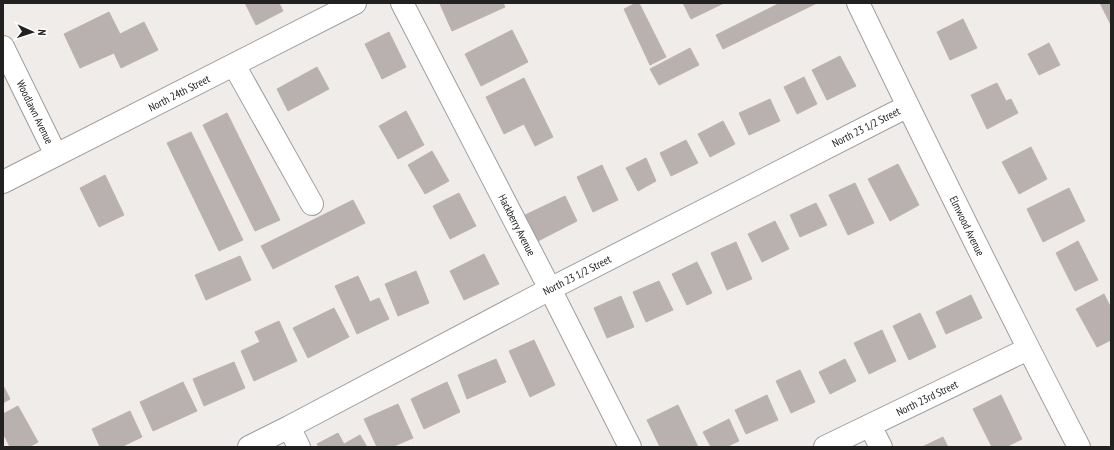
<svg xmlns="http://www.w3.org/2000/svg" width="1114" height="450" viewBox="0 0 1114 450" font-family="'PT Sans Narrow',sans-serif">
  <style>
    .building { fill: #b9b1af; stroke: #c0b2ad }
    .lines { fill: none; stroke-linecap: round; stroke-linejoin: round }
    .minor-casing { stroke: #9e9e9e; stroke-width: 24 }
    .minor { stroke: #fff; stroke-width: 22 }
    .labels { text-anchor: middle; stroke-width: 3; stroke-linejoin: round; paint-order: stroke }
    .street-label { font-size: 11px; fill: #212121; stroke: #fff }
  </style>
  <rect width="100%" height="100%" fill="#f0ece9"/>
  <path class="building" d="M245,3h34l4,8 -27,14z
    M443,3h60l2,4 -53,24 -12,-27z
    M636,3h3l27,54 -16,8 -26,-56z
    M683,3h41l-33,16z
    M780,3h37l-94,46 -7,-14z
    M1100,3h11v22z
    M109,12l11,22 24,-12 14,28 -37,18 -7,-15 -34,15 -16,-34z
    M963,19l14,29 -27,12 -13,-28z
    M512,30l16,32 -47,24 -16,-32z
    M389,32l17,35 -24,12 -17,-35z
    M1049,43l11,22 -21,10 -11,-21z
    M690,48l9,17 -40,20 -9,-16z
    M840,56l16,30 -29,14 -15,-30z
    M317,67l12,22 -41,22 -11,-22z
    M804,77l13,27 -20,10 -13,-27z
    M524,78l29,59 -18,9 -11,-22 -20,10 -18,-37z
    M997,83l9,18 5,-2 7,14 -31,16 -16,-34z
    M770,99l10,22 -31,14 -10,-22z
    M406,111l18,34 -26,14 -19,-33z
    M227,113l53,107 -25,11 -52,-106z
    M723,121l12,23 -25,13 -12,-23z
    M191,132l52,108 -24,11 -52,-108z
    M686,140l12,23 -27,13 -11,-23z
    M1031,147l16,32 -28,15 -17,-32z
    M432,151l17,30 -24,13 -17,-29z
    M646,158l10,23 -18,10 -12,-23z
    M898,164l21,41 -29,16 -22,-42z
    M602,165l16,35 -25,12 -16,-35z
    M105,175l19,40 -25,12 -19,-39z
    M855,183l19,40 -26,12 -19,-40z
    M1069,188l16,33 -42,21 -16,-33z
    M459,193l17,33 -26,13 -17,-33z
    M565,196l12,25 -39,20 -13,-26z
    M353,200l12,23 -92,46 -12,-23z
    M816,203l11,22 -27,12 -10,-22z
    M775,221l14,28 -27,13 -14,-28z
    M1078,241l20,39 -23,11 -19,-38z
    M736,242l16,37 -25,11 -16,-37z
    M484,254l15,30 -35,16 -14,-29z
    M240,256l11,24 -45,20 -11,-25z
    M697,262l15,31 -25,12 -15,-31z
    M416,271l13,32 -31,13 -13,-32z
    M358,276l12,26 9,-4 10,21 -32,15 -22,-48z
    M659,281l14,29 -27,12 -13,-30z
    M1104,294l7,14v32l-14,7 -21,-38z
    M971,295l11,23 -36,16 -10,-22z
    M621,296l13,31 -27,11 -13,-30z
    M334,308l15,29 -41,21 -15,-30z
    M920,313l16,34 -27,13 -16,-34z
    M279,321l18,40 -43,20 -13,-30 19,-9 -5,-10z
    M882,330l14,31 -27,13 -15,-31z
    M534,340l21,45 -25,12 -21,-46z
    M496,359l10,23 -39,17 -9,-24z
    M845,359l11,22 -26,13 -11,-22z
    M234,362l11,26 -41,18 -11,-27z
    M800,370l15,32 -24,11 -15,-32z
    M183,382l14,29 -44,20 -13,-29z
    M447,382l13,30 -36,17 -13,-30z
    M4,387l6,12 -7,4v-15z
    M767,395l11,25 -32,14 -11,-24z
    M1001,395l21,44 -16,8h-14l-19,-38z
    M398,404l15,34 -21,9h-15l-13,-28z
    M678,405l20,42h-38l-13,-27z
    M18,406l20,36 -9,5h-19l-7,-14v-19z
    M130,411l12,26 -21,10h-21l-8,-18z
    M729,419l10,22 -13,6h-15l-8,-15z
    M338,433l6,11 16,-9 7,12h-48l-2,-3z
    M943,437l5,10h-26z"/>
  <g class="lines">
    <g class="minor-casing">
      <path id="minor" d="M402,3l148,286 80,158
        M858,3c72,149 145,297 221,444
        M3,47l53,108
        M234,65l78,139
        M3,182l352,-179
        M870,426l11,21
        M289,427l10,20
        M249,447l40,-20 261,-138 358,-183
        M825,447l203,-98"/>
    </g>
    <use href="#minor" class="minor"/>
  </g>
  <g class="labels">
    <g class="street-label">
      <text transform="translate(179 93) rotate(-27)" y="4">North 24th Street</text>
      <text transform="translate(35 112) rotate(64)" y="4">Woodlawn Avenue</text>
      <text transform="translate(866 127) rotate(-27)" y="4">North 23 1/2 Street</text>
      <text transform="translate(517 225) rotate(63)" y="4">Hackberry Avenue</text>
      <text transform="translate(967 226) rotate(64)" y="4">Elmwood Avenue</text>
      <text transform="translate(577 275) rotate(-27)" y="4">North 23 1/2 Street</text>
      <text transform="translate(927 398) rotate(-26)" y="4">North 23rd Street</text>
    </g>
  </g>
  <rect width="1114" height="450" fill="none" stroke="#212121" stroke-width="8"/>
  <g transform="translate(32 32) rotate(93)" stroke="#ffffff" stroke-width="3" paint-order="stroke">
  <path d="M0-3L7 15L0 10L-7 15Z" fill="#212121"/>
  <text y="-6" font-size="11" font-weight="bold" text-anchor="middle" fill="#212121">N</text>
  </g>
</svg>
